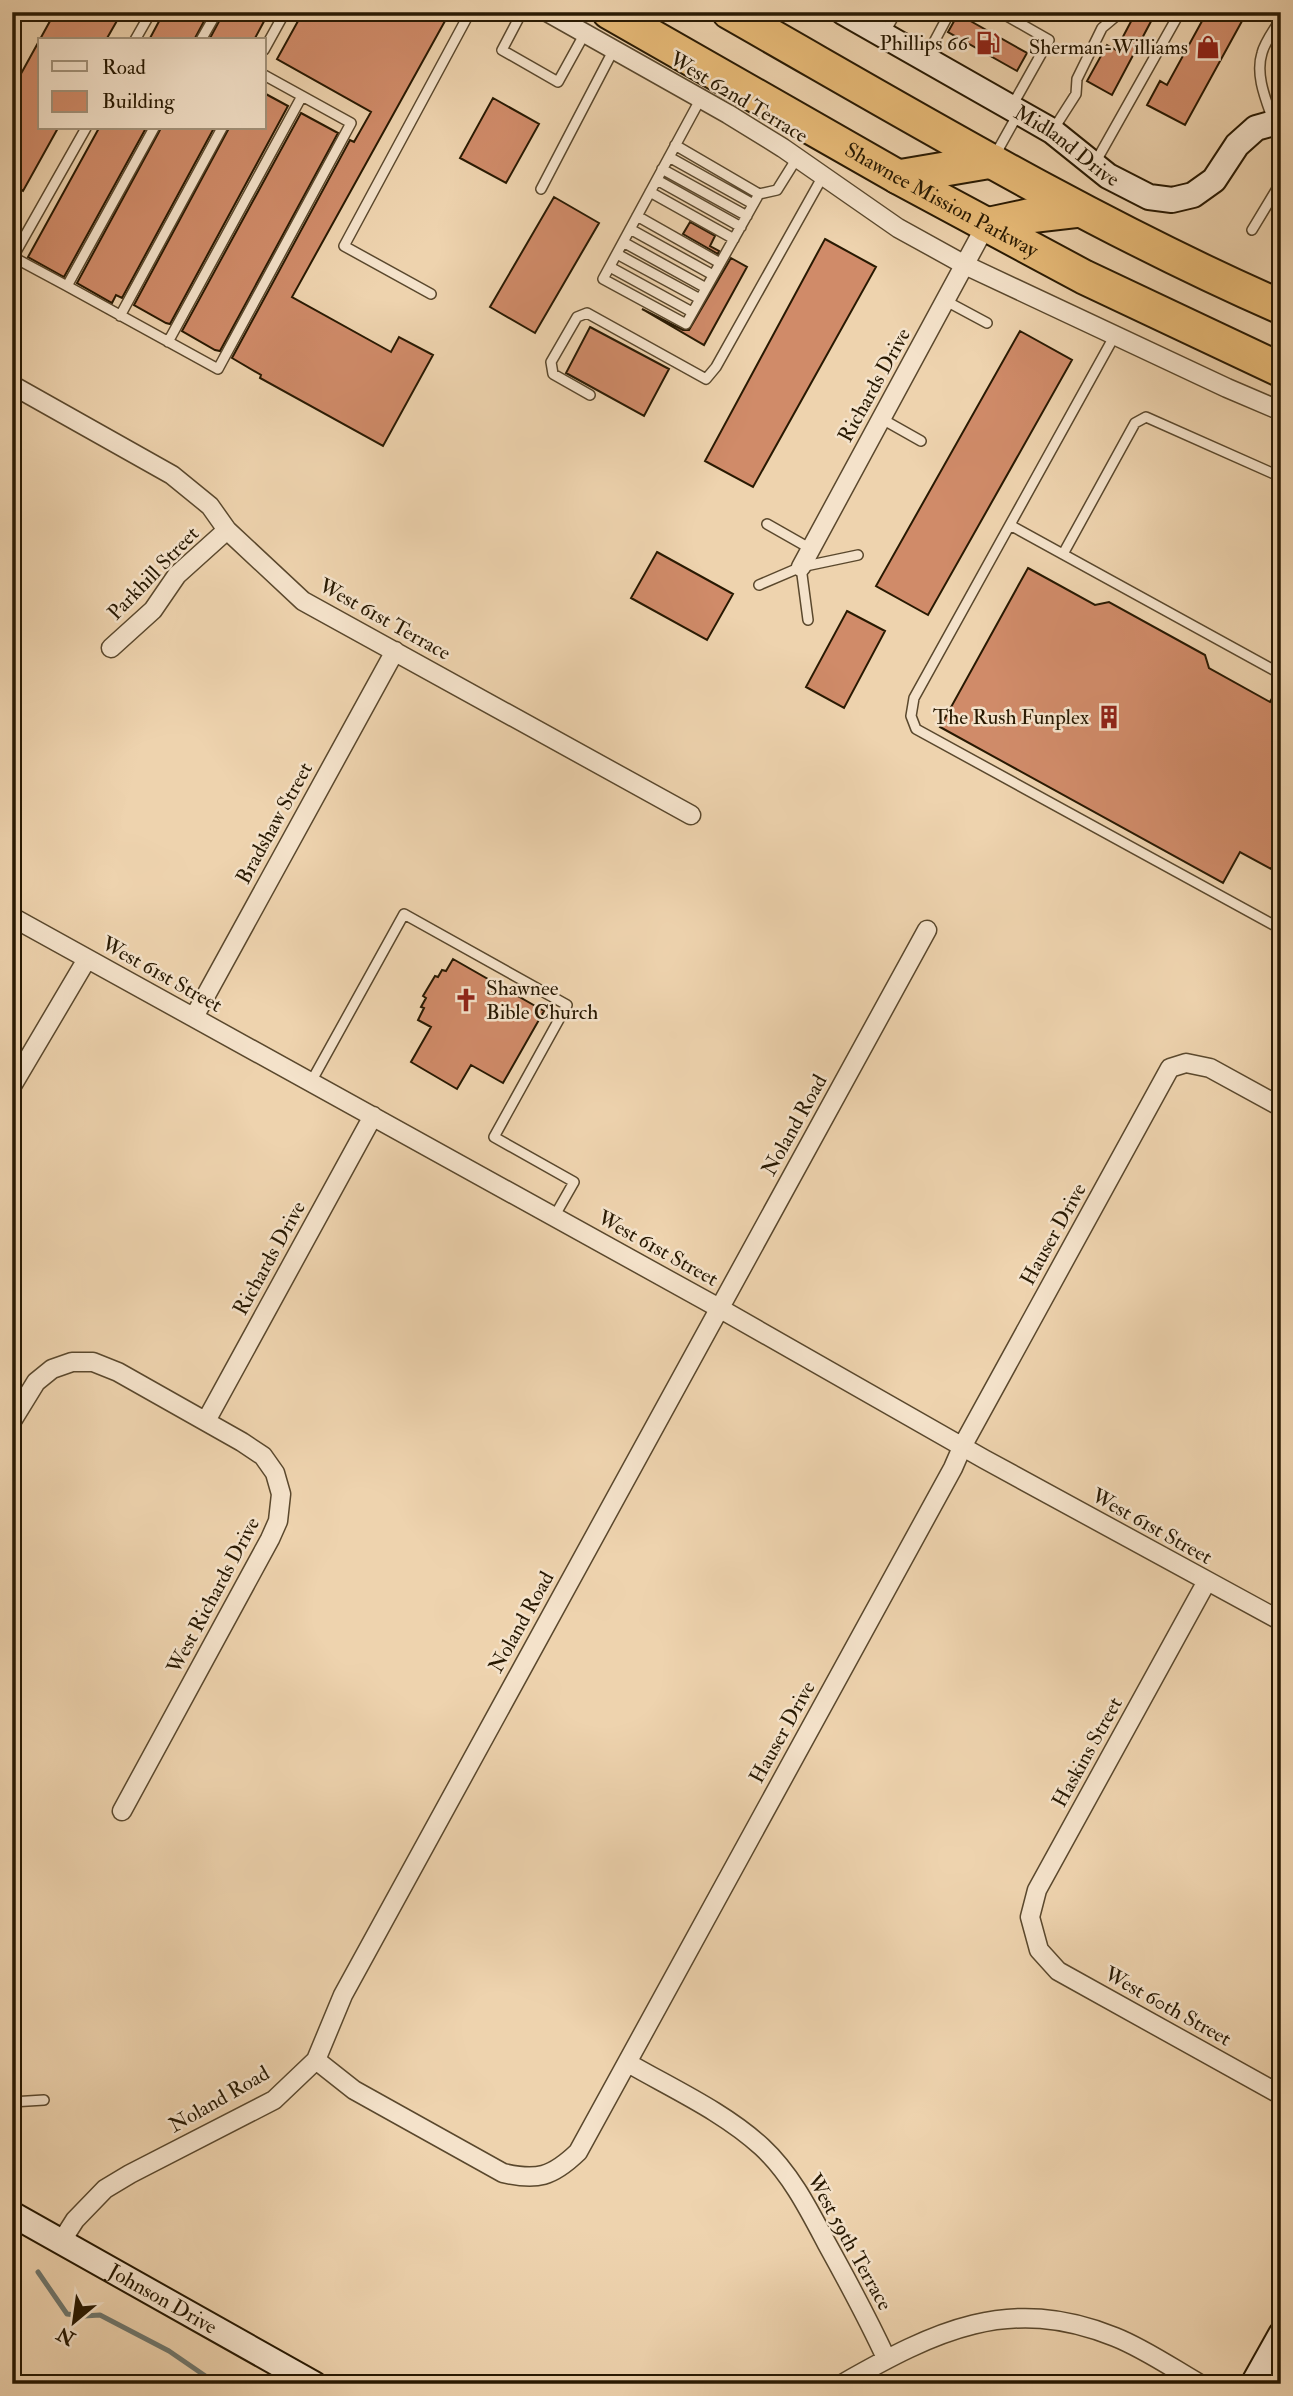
<svg xmlns="http://www.w3.org/2000/svg" width="1293" height="2396" viewBox="0 0 1293 2396" font-family="'IM FELL Double Pica',serif">
  <style>
    .lines { fill: none; stroke-linecap: round; stroke-linejoin: round }
    .stream { stroke: #6f776e; stroke-width: 5 }
    .building { fill: #d08b69; stroke: #281902; stroke-width: 2 }
    .lane-casing { stroke: #5a482d; stroke-width: 12 }
    .street-casing { stroke: #5a482d; stroke-width: 21 }
    .secondary-casing { stroke: #281902; stroke-width: 28 }
    .highway-casing { stroke: #281902; stroke-width: 37 }
    .lane { stroke: #f4e2ca; stroke-width: 9 }
    .street { stroke: #f4e2ca; stroke-width: 18 }
    .secondary { stroke: #f4e2ca; stroke-width: 24 }
    .highway { stroke: #e7ba77; stroke-width: 33 }
    .labels { text-anchor: middle; stroke-width: 5; stroke-linejoin: round; paint-order: stroke }
    .poi-label { font-size: 21px; fill: #281902; stroke: #f4e2ca; text-anchor: end }
    .street-label { font-size: 21px; fill: #281902; stroke: #f4e2ca }
  </style>
  <rect width="100%" height="100%" fill="#eed3ae"/>
  <filter id="stains"><feTurbulence type="fractalNoise" baseFrequency=".00286" numOctaves="4"/><feColorMatrix values="0 0 0 0 .2 0 0 0 0 .09 0 0 0 0 .02 0 0 0 .5 -.17"/></filter>
  <radialGradient id="worn" r=".72"><stop offset=".6" stop-color="#630" stop-opacity="0"/><stop offset="1" stop-color="#630" stop-opacity=".3"/></radialGradient>
  <g class="lines">
    <path class="stream" d="M38,2272l29,42 17,2 16,-1 69,36 48,33"/>
  </g>
  <path class="building" d="M55,12h67l-16,28h-66v88h18l-35,63 -11,-6v-95z
    M164,12h45l-15,28h-45z
    M224,12h45l-15,28h-45z
    M303,12h147l-158,285 99,55 8,-15 34,18 -50,91 -123,-68 1,-3 -29,-17 118,-218 4,2 17,-30 -94,-53z
    M1136,12h20l-44,83 -25,-14 20,-36 9,5z
    M1207,12h40l-62,113 -38,-20 13,-24 7,4z
    M958,14l69,39 -10,18 -69,-39z
    M264,93l24,13 -118,218 -4,-1 -32,-18 95,-177h35z
    M493,98l46,26 -33,59 -46,-25z
    M301,113l37,20 -118,218 -5,-1 -33,-19z
    M99,128h47l-82,149 -36,-20z
    M161,128h53l-92,170 -6,-3 -4,8 -35,-20z
    M554,197l45,26 -64,110 -45,-26z
    M690,222l25,14 -5,10 9,5 -1,3 -35,-20z
    M825,239l51,28 -123,220 -48,-26z
    M731,258l16,9 -43,78 -62,-36 41,21h6z
    M590,327l79,42 -25,47 -78,-43z
    M1020,331l52,29 -144,255 -52,-29z
    M657,552l76,42 -26,46 -76,-42z
    M1028,568l67,37 14,-3 96,53 4,13 61,34 11,-20v168l-10,19 -31,-17 -17,31 -283,-156z
    M847,611l38,20 -41,77 -38,-21z
    M453,959l91,52 -41,72 -32,-18 -14,24 -46,-27 20,-35 -13,-7 6,-12 -3,-1 5,-9 -3,-2 12,-20 3,1 4,-7 4,1z"/>
  <g class="lines">
    <g class="lane-casing">
      <path id="lane" d="M522,12l-20,38 56,32 27,-49
        M1000,12l49,28 -37,66
        M12,16l3,-4
        M885,32l11,-20
        M135,40l16,-28
        M201,40l16,-28
        M264,50l21,-38
        M926,57l24,-45
        M701,98l-98,181 83,45 73,-130 18,-4 20,-32
        M1273,120c-7,-20 -18,-45 -11,-67 3,-12 13,-24 19,-35
        M86,128l-73,129 54,29 87,-158
        M1053,130l23,-36 1,-15 25,-51 19,-16
        M675,145l84,49
        M669,157l84,47
        M994,157l24,-43
        M1095,163l85,-151
        M662,169l85,47
        M657,180l84,47
        M541,189l73,-140
        M650,192l84,47
        M637,216l83,47
        M630,229l83,46
        M1252,230l29,-48
        M623,242l83,46
        M617,254l83,45
        M610,267l82,45
        M67,286l151,83 133,-246 -87,-48
        M431,294l-87,-48 126,-234
        M946,301l41,22
        M120,316l102,-188
        M1115,335l-201,363 -3,18 5,13 365,200
        M168,342l134,-246
        M590,395l-37,-21 -2,-12 26,-45 10,-4 119,66 10,-12 107,-191
        M882,419l39,22
        M767,524l44,25
        M1010,525l271,149
        M1063,554l72,-131 11,-6 135,60
        M801,567l7,53
        M759,585l42,-18 57,-12
        M311,1082l93,-168 163,91 -73,132 80,45 -20,35
        M12,2102l32,-2"/>
    </g>
    <g class="street-casing">
      <path id="street" d="M547,12l181,102 55,34 115,80 67,37 262,123 54,23
        M12,385l160,90 38,31 17,24 76,71 388,214
        M801,567l185,-342
        M111,648l42,-38 24,-35 50,-45
        M12,917l707,391 265,151 297,162
        M194,1017l201,-366
        M12,1086l75,-127
        M12,1421l24,-39 16,-13 20,-7h21l25,10 124,70 21,14 12,17 6,21 -3,27 -8,18 -148,272
        M206,1421l167,-305
        M1207,1581l-170,309 -7,27 9,33 19,21 223,124
        M316,2060l38,30 149,83c34,8 49,4 75,-21l375,-684 10,-23 207,-377 16,-5 24,5 71,39
        M628,2063c45,26 96,49 134,84 29,27 47,63 65,97 21,38 41,75 59,114
        M61,2242l14,-22 30,-31 25,-15 144,-74 42,-40 27,-65 584,-1065
        M842,2384c93,-53 167,-90 273,-47 30,12 57,31 85,47"/>
    </g>
    <g class="secondary-casing">
      <g id="secondary">
        <path id="s1" d="M843,12l209,119 56,45 41,21 23,3 21,-5 21,-15 23,-35 19,-17 25,-7"/>
        <path id="s2" d="M12,2214l302,170"/>
        <path d="M1253,2384l28,-50"/>
      </g>
    </g>
    <g class="highway-casing">
      <g id="highway">
        <path id="s3" d="M609,12l289,165 186,100 197,93"/>
        <path d="M729,12c181,103 360,211 552,295"/>
        <path d="M898,177l94,-16"/>
        <path d="M986,225l42,-9 52,-6"/>
      </g>
    </g>
    <use href="#lane" class="lane"/>
    <use href="#street" class="street"/>
    <use href="#secondary" class="secondary"/>
    <use href="#highway" class="highway"/>
  </g>
  <defs>
    <g id="fuel-bare" transform="scale(1.89)"><path d="M-5.5-6h7V0h2V4h1.3V-2.5L3-4.5l.8-.8L6-3V5H2.5V1h-1V6h-7ZM-4.2-4.7v3.2H.2V-4.7Z" fill="#8f2418" stroke="#f4e2ca" stroke-width="2.5" paint-order="stroke"/></g>
    <g id="shop-bare" transform="scale(1.89)"><path d="M-5-2.5h2.3a2.7 3.5 0 0 1 5.4 0H5L5.5 6h-11ZM-1.5-2.5h3a1.5 2.3 0 0 0-3 0Z" fill="#8f2418" stroke="#f4e2ca" stroke-width="2.5" paint-order="stroke"/></g>
    <g id="building-bare" transform="scale(1.89)"><path d="M-4-6H4V6H1V3H-1V6H-4ZM-2.5-4.3h1.7v1.8h-1.7ZM.8-4.3h1.7v1.8H.8ZM-2.5-1h1.7V.8h-1.7ZM.8-1h1.7V.8H.8Z" fill="#8f2418" stroke="#f4e2ca" stroke-width="2.5" paint-order="stroke"/></g>
    <g id="church-bare" transform="scale(1.89)"><path d="M-1.2-6h2.4v3.5h3.3v2.4h-3.3V6h-2.4V-.1h-3.3v-2.4h3.3Z" fill="#8f2418" stroke="#f4e2ca" stroke-width="2.5" paint-order="stroke"/></g>
  </defs>
  <g fill-rule="evenodd">
    <use href="#fuel-bare" x="988" y="43"/>
    <use href="#shop-bare" x="1208" y="47"/>
    <use href="#building-bare" x="1109" y="717"/>
    <use href="#church-bare" x="466" y="1000"/>
  </g>
  <g class="labels">
    <g class="poi-label">
      <text x="968" y="50">Phillips 66</text>
      <text x="1188" y="54">Sherman-Williams</text>
      <text x="1089" y="724">The Rush Funplex</text>
      <text x="486" y="995" text-anchor="start">Shawnee<tspan x="486" dy="24">Bible Church</tspan></text>
    </g>
    <g class="street-label">
      <text transform="translate(739 97) rotate(31)" y="7">West 62nd Terrace</text>
      <text dy="7" stroke="none"><textPath href="#s1" startOffset="261">Midland Drive</textPath></text>
      <text dy="7" stroke="none"><textPath href="#s3" startOffset="382">Shawnee Mission Parkway</textPath></text>
      <text transform="translate(874 385) rotate(-61)" y="7">Richards Drive</text>
      <text transform="translate(153 573) rotate(-46)" y="7">Parkhill Street</text>
      <text transform="translate(385 619) rotate(29)" y="7">West 61st Terrace</text>
      <text transform="translate(274 823) rotate(-61)" y="7">Bradshaw Street</text>
      <text transform="translate(162 974) rotate(29)" y="7">West 61st Street</text>
      <text transform="translate(794 1125) rotate(-61)" y="7">Noland Road</text>
      <text transform="translate(1053 1234) rotate(-61)" y="7">Hauser Drive</text>
      <text transform="translate(658 1248) rotate(29)" y="7">West 61st Street</text>
      <text transform="translate(269 1258) rotate(-61)" y="7">Richards Drive</text>
      <text transform="translate(1152 1526) rotate(29)" y="7">West 61st Street</text>
      <text transform="translate(213 1595) rotate(-62)" y="7">West Richards Drive</text>
      <text transform="translate(521 1622) rotate(-61)" y="7">Noland Road</text>
      <text transform="translate(782 1732) rotate(-61)" y="7">Hauser Drive</text>
      <text transform="translate(1087 1752) rotate(-61)" y="7">Haskins Street</text>
      <text transform="translate(1168 2006) rotate(29)" y="7">West 60th Street</text>
      <text transform="translate(219 2099) rotate(-30)" y="7">Noland Road</text>
      <text transform="translate(850 2242) rotate(61)" y="7">West 59th Terrace</text>
      <text dy="7" stroke="none"><textPath href="#s2" startOffset="173">Johnson Drive</textPath></text>
    </g>
  </g>
  <rect width="1293" height="2396" fill="none" stroke="#eed3ae" stroke-width="42"/>
  <rect x="14" y="14" width="1265" height="2368" fill="none" stroke="#281902" stroke-width="3.5"/>
  <rect x="21" y="21" width="1251" height="2354" fill="none" stroke="#281902" stroke-width="2"/>
  <rect x="38" y="38" width="228" height="91" fill="#f4e2ca" stroke="#a2927a" stroke-width="2"/>
  <rect x="52" y="61" width="35" height="10" fill="#f4e2ca" stroke="#a2927a" stroke-width="2"/>
  <text x="102" y="74" font-size="21" fill="#281902">Road</text>
  <rect x="52" y="91" width="35" height="21" fill="#d08b69" stroke="#a2927a" stroke-width="2"/>
  <text x="102" y="108" font-size="21" fill="#281902">Building</text>
  <g transform="translate(74 2322) rotate(209)" stroke="#f4e2ca" stroke-width="5" paint-order="stroke">
  <path d="M0-5L12 26L0 18L-12 26Z" fill="#281902"/>
  <text y="-10" font-size="19" font-weight="bold" text-anchor="middle" fill="#281902">N</text>
  </g>
  <rect width="100%" height="100%" filter="url(#stains)"/>
  <rect width="100%" height="100%" fill="url(#worn)"/>
</svg>
